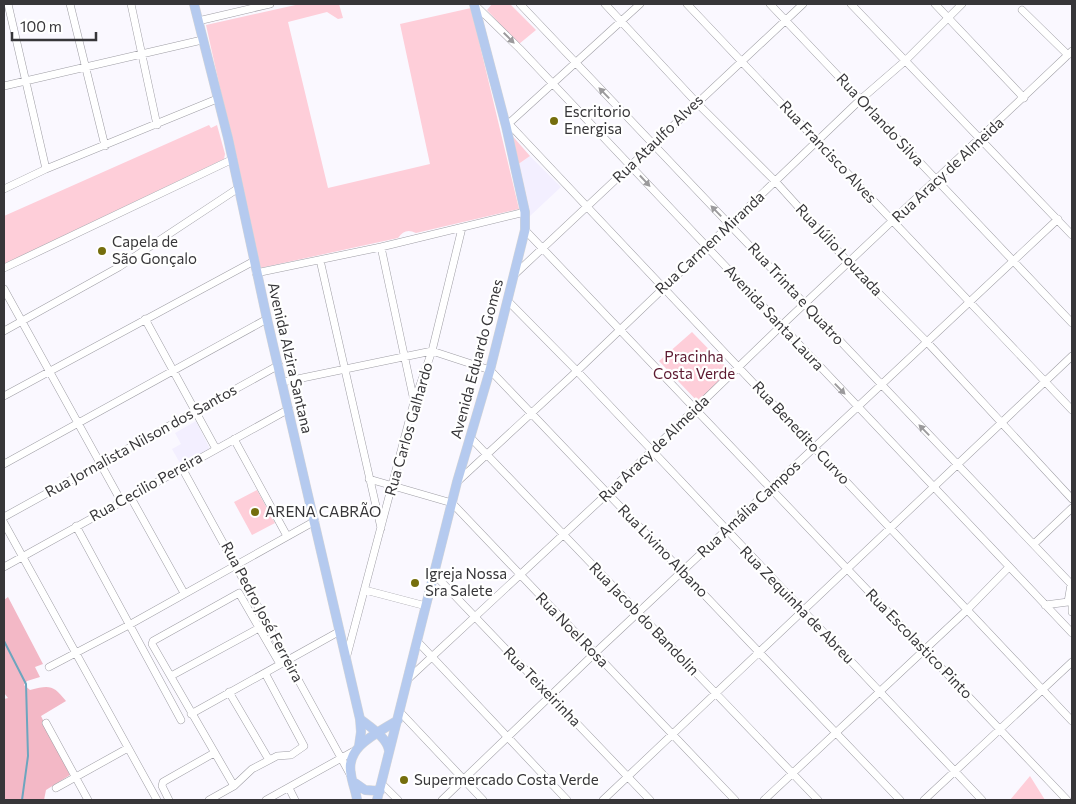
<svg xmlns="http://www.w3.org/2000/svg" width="1076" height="804" viewBox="0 0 1076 804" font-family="Commissioner,sans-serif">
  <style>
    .built { fill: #f3efff }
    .green { fill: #feced9 }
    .forest { fill: #f3b8c6 }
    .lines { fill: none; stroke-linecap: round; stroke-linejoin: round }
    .stream { stroke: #6da5be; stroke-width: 2 }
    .minor-casing { stroke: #9f9ea5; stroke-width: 8 }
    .major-casing { stroke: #d7d7d7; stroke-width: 10 }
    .minor { stroke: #fff; stroke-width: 7 }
    .major { stroke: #b5caef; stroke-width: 9 }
    .oneway { fill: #9b9a9c }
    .poi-dot { fill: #756e0d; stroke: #fff; stroke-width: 2 }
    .labels { text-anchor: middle; stroke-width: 4.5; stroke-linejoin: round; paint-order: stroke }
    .poi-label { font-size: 15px; fill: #373639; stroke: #fff; text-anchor: start }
    .street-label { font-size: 15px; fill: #373639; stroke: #fff }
    .park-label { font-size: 15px; fill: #5c1930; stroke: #fff }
  </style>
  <rect width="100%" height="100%" fill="#faf8ff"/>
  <path class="built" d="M530,156l31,31 -31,29 -13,-51z
    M196,421l14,28 -29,16 -9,-16 9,-5 -6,-11z"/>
  <path class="green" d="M300,4h39l4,14 -5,1 -11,-7 -39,10 40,166 102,-24 -30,-140 71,-16 48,201 -103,24c-8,-4 -13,-2 -18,5l-138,30 -54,-243z
    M492,4h18l26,26 -17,14 -32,-34z
    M209,125l2,3 6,-3 8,29 -1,5 -220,105v-48z
    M509,132l21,24 -13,9z
    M692,332l38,39 -32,31 -39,-41z
    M257,490l18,33 -23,12 -18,-33z
    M1030,776l15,24h-35z"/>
  <path class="forest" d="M8,597l35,67 -8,3 5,10 -13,4 -3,4 6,5c20,-5 23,-5 36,11l-25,15 29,59 -24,15 -2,10h-40v-101l4,-1 -4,-5v-93z"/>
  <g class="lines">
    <path class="stream" d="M4,641l22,43 2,72 -6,44"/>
    <g class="minor-casing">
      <path id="minor" d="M8,4l38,165
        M70,4l35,142
        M131,4l26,121
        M474,4l46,45 552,584
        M520,4l552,581
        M605,4l91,98 79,79 74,82 78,79 145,157
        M687,4l385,406
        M770,4l302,319
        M851,4l221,231
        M935,4l89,94
        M1022,10l46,45
        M198,21l72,-17
        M4,86l198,-46
        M509,124l563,597
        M506,126l134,-122
        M4,189l42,-20 171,-70
        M525,230l542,570
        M381,247l33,154
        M320,260l61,268
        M4,268l229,-109
        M256,273l125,-26 144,-35
        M514,275l289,-271
        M4,289l117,212
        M508,301l69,70 405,429
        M145,319l71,130
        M4,331l115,-64 118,-78
        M283,382l149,-31 58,19 410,430
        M4,396l250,-135
        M470,437l348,363
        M234,439l53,97
        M4,464l263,-145
        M182,468l169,308
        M369,479l83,24 283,297
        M457,482l120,-111 283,-271 45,-39 57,-57
        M130,496l54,97
        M4,517l275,-152
        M4,523l153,277
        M76,526l105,194
        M1034,544l38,-36
        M4,567l285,-158
        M434,574l216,226
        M365,590l61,16
        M1045,605l23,-3 3,-18
        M1072,606v6
        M418,642l149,158
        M346,659l68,-257 18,-51 30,-123
        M49,667l80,-42 186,-104
        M171,676l90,-49
        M408,679l200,-186 173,-167 291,-275
        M229,692l40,68
        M400,712l83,88
        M191,714l149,-83
        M46,723l42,77
        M382,784l16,16
        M234,786l-82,-142 1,-3 86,-48 41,71
        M56,788l72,-40
        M289,788l6,12
        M169,800l-7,-14 1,-4 51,-29
        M209,800l25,-14 18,-17 25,-13 14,-1 13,-9 -39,-73
        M266,800l88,-49
        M442,800l153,-147 463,-434
        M603,800l469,-444
        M764,800l203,-190 42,-43
        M924,800l148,-138"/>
    </g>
    <g class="major-casing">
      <path id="major" d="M194,4l34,134 39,181 93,400 1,13 -2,14
        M360,719c10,8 28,19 29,32
        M355,783l10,7 15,1
        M357,800c-1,-9 -5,-17 -6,-26 -6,-28 27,-41 47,-54
        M377,800l80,-318 33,-112 35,-140v-18l-19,-86 -32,-122"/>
    </g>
    <use href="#minor" class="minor"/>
    <use href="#major" class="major"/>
  </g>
  <defs><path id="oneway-solid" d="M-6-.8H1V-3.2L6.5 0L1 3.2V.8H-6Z" transform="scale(1.25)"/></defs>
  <g class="oneway">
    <use href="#oneway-solid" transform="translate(509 38) rotate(45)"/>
    <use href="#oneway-solid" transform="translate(604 93) rotate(-134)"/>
    <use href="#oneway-solid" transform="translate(645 181) rotate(47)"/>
    <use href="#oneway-solid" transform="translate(716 211) rotate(-134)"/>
    <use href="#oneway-solid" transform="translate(840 389) rotate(46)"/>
    <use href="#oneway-solid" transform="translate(924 430) rotate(-134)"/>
  </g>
  <g class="poi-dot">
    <circle cx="554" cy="121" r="5"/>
    <circle cx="102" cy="251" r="5"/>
    <circle cx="255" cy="512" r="5"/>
    <circle cx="415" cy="583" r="5"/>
    <circle cx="404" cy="780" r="5"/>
  </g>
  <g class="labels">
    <g class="poi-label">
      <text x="564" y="117">Escritorio<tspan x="564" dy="17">Energisa</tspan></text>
      <text x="112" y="247">Capela de<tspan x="112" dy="17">São Gonçalo</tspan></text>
      <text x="265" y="517">ARENA CABRÃO</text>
      <text x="425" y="579">Igreja Nossa<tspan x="425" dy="17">Sra Salete</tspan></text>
      <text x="414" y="785">Supermercado Costa Verde</text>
    </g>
    <g class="street-label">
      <text transform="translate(880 120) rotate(47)" y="5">Rua Orlando Silva</text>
      <text transform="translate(658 139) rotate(-44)" y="5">Rua Ataulfo Alves</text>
      <text transform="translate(828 152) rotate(47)" y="5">Rua Francisco Alves</text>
      <text transform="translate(948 170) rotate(-43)" y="5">Rua Aracy de Almeida</text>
      <text transform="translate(710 243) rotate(-43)" y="5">Rua Carmen Miranda</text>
      <text transform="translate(839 250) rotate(47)" y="5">Rua Júlio Louzada</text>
      <text transform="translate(796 294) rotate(47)" y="5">Rua Trinta e Quatro</text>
      <text transform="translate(774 318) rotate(47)" y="5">Avenida Santa Laura</text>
      <text transform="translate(290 358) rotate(77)" y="5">Avenida Alzira Santana</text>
      <text transform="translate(477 359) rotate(-75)" y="5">Avenida Eduardo Gomes</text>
      <text transform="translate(409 429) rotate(-74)" y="5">Rua Carlos Galhardo</text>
      <text transform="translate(801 433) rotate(47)" y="5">Rua Benedito Curvo</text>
      <text transform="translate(141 441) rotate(-29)" y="5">Rua Jornalista Nilson dos Santos</text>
      <text transform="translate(654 449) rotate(-44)" y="5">Rua Aracy de Almeida</text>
      <text transform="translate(146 487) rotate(-29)" y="5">Rua Cecilio Pereira</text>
      <text transform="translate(749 509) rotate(-43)" y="5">Rua Amália Campos</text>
      <text transform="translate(663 551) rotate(46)" y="5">Rua Livino Albano</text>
      <text transform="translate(797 605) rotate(46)" y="5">Rua Zequinha de Abreu</text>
      <text transform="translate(262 612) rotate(62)" y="5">Rua Pedro José Ferreira</text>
      <text transform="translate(644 619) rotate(46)" y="5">Rua Jacob do Bandolin</text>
      <text transform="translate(572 630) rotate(46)" y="5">Rua Noel Rosa</text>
      <text transform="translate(919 644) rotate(46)" y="5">Rua Escolastico Pinto</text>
      <text transform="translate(542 687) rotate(46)" y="5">Rua Teixeirinha</text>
    </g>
    <g class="park-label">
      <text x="694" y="362">Pracinha<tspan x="694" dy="17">Costa Verde</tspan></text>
    </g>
  </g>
  <rect width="1076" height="804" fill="none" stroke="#373639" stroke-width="10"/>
  <path d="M12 32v8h84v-8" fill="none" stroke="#373639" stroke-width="2.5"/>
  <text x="20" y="32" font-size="15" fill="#373639" stroke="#ffffff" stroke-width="4" paint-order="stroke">100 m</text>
</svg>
